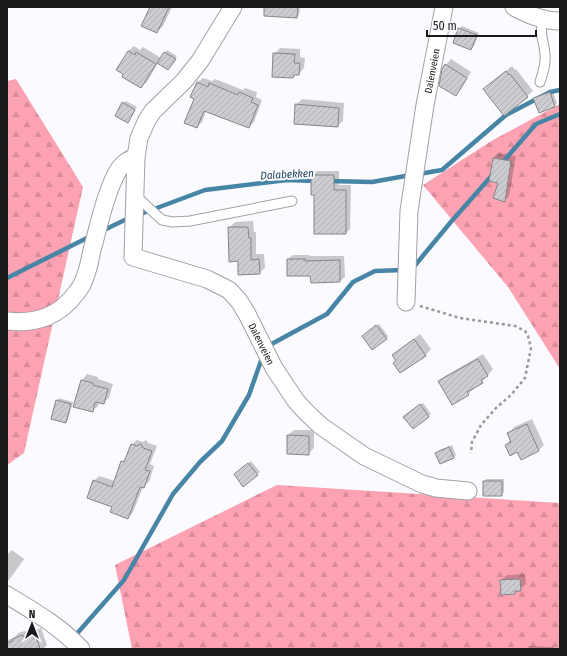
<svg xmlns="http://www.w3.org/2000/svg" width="567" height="656" viewBox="0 0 567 656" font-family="'Fira Sans Condensed',sans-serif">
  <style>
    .forest { fill: url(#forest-firs) }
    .shadow { fill: #0003 }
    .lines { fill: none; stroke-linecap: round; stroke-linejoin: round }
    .stream { stroke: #4785a6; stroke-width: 4.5 }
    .building { fill: url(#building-hatch); stroke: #848689 }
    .lane-casing { stroke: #a2a1a5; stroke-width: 11 }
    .street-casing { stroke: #a2a1a5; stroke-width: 19 }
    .path { stroke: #98979a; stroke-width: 2.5; stroke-dasharray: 3 3; stroke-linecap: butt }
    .lane { stroke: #fff; stroke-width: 9 }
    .street { stroke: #fff; stroke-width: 17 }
    .labels { text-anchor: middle; stroke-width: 4; stroke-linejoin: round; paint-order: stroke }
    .street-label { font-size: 10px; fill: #19191a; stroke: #fbfafe }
    .water-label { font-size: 11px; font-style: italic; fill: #1e4559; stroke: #fbfafe }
  </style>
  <defs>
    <pattern id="forest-firs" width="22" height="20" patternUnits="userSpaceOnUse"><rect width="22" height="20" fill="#fda2b2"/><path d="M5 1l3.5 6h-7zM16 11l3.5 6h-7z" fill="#d88b98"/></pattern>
    <pattern id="building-hatch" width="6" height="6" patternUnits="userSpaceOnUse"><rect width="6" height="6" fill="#cccdd1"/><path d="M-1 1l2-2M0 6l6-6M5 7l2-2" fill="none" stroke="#afafb3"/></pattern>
  </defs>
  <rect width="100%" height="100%" fill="#fbfafe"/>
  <path class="forest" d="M16,79l67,108 -59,266 -17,12v-384z
    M560,104v265l-52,-82 -85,-102 70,-45z
    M277,485l283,18v146h-428l-17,-84z"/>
  <path class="shadow" d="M151,7h21l-9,19 -6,6z
    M278,7h22l-1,8 -2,2z
    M462,26l17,7 -5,13 -3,3 -12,-20z
    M134,46l6,4 3,-3 18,11 6,-8 10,6 -9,13 -10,-6 -11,19 -6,5 -13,-36z
    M280,48l20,1v8l5,1 -1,10 -5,6h-3l-3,3 -19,-23z
    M451,59l20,13 -10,17 -6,6 -9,-30z
    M512,66l3,4 1,-1 17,22 -28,24 -15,-31z
    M203,78l9,3 3,-2 28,11 2,-2 12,4 -1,5 6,3 -8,22 -5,5 -43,-16 -4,11 -5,5 -2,-29 2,-15z
    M552,90l5,13 -2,3 -16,6 -5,-14 3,-2z
    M302,99l42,4 -1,18 -6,5 -41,-21z
    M126,101l11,6 -9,15 -5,-19z
    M498,153l18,3 -7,40 -5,5 -11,-43z
    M317,171h22v14h12l-1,44 -4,4 -34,-58z
    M253,221l1,11h2v22h8l1,14 -6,5 -30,-45 6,-6z
    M293,255h16v1h35l1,21 -5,4 -29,-6 -23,-16z
    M379,324l9,12 -2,2 -20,-4z
    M420,334l11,15 -5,6 -26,17 -3,-12 -4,-5z
    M483,354l10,15 -11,13 -9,5 1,2 -6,5 -28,-13 5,-5z
    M87,374l11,3v2l15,5 -4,14 -6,5 -4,-1 -1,4 -6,5 -18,-5 8,-26z
    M59,398l14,4 -5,17 -3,3 -8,-21z
    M423,403l8,11 -18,14 -6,-14z
    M532,419l12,26 -5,5 -18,8 -3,-7 -12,-6 5,-6 -2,-6 5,-6z
    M294,430h20v18l-6,6 -20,-19z
    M137,440l6,2 3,-2 2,3 9,3 -7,18 4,2 -5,16 -6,5 -10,25 -5,6 -14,-11 -20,-26 5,-5 16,5 7,-19 5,-5 4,-12z
    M452,445l4,10 -2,2 -13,6 -5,-10 3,-3z
    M251,461l9,11 -3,2 -20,-2z
    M486,479h18v13l-3,3 -17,-13z
    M12,550l12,9 -12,17 -5,6v-27z
    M525,574l1,10 -11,9 -14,-13 6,-5z
    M41,628l6,17 -4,4h-36v-9l7,-2 4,-5 10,-3 1,2z
    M529,646l25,1v2h-28z"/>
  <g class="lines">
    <path class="stream" d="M501,164l35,-40 24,-10
      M419,174l23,-4 64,-55 44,-23 10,-2
      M329,181l43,1 39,-7
      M138,215l67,-25 82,-10 29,1
      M102,231l29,-14
      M412,269l38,-46 44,-50
      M7,278l84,-42
      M266,347l61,-33 26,-32 22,-11 28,-1
      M74,637l50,-57 49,-86 27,-32 22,-21 27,-46 14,-40"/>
  </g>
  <path class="building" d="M150,7h19l-12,26 -16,-7z
    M264,7h34l-1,11 -33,-2z
    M458,28l19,7 -6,15 -18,-7z
    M128,51l7,4 1,-3 20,12 -15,24 -19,-11 1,-3 -7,-4z
    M164,52l12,7 -8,11 -11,-7z
    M273,53l22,1 -1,9h6l-1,12h-5l-1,3 -21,-1z
    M445,64l22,14 -11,18 -17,-10 3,-17z
    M506,71l3,4 1,-1 18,23 -24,19 -21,-27z
    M197,82l11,5 1,-4 29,12 1,-3 14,6 -2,4 7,3 -9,23 -45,-17 -7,17 -13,-5 10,-24 -4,-2z
    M550,92l5,15 -16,6 -6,-15z
    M122,102l13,8 -7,13 -13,-7z
    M295,104l44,4 -1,19 -44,-3z
    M493,158l18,3 -6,41 -12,-4 5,-15 -9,-2z
    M311,175h23v15h12v44h-32v-39h-3z
    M228,227h19l1,1 1,10h2v22l8,-1 1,15 -22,1v-14l-9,1z
    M287,259h18v2l35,-1v22l-29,1 -1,-7h-23z
    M376,325l11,14 -15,11 -10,-14z
    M414,339l12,17 -26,17 -7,-10 3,-2 -4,-6z
    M478,359l10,17 -7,4 2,3 -16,9 2,3 -17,10 -14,-24z
    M81,380l12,3v2l15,4 -4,15 -9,-2 -2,10 -20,-5z
    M56,400l15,4 -5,19 -15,-4z
    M420,404l9,13 -16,12 -10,-12z
    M527,424l12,27 -18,9 -4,-8 -7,4 -5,-11 6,-3 -4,-9z
    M287,435l22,1v19l-22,-1z
    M131,444l6,2 4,-2 2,4 9,3 -7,19 5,1 -6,17 -4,-1 -12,32 -18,-7 2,-5 -25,-9 6,-18 19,7 9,-26 3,1z
    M449,447l5,11 -14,6 -5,-11z
    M248,463l10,12 -15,12 -9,-13z
    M483,481h19v15h-19z
    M520,579l1,12h-6v3l-14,1 -1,-15z
    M35,633l5,16h-33v-6l5,-2v-2l11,-4 1,2z"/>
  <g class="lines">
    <g class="lane-casing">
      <path id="lane" d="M540,82c3,-9 6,-18 5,-28 -1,-12 -6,-21 -2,-34
        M135,195l27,25 11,2 17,-1 102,-20"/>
    </g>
    <g class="street-casing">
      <g id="street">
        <path id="s1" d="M233,7l-33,54 -16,20 -31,30 -6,9 -8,18 -3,19 -3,100 74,22 22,11 10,11 8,13 27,54 22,33 11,12 14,13 43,30 58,28 14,4 32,3"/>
        <path d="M514,7c15,8 29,14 46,14"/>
        <path id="s2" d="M406,302l3,-91 16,-106 19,-98"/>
        <path d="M7,321c29,3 52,-4 70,-29 2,-3 5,-6 6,-10 5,-10 7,-22 9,-32 6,-21 10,-42 18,-62 6,-15 10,-26 26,-31"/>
        <path d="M7,595c26,16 53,31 74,54"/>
      </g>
    </g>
    <path class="path" d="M420,306l40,12 55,8 10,5 3,5 3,12 -6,30 -14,17 -15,13 -15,17 -9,17 -1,11"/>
    <use href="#lane" class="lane"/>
    <use href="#street" class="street"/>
  </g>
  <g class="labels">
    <g class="street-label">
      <text dy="4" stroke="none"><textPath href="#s2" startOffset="233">Dalenveien</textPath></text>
      <text dy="4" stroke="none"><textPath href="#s1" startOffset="447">Dalenveien</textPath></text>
    </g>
    <g class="water-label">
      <text transform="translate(287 174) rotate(-3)" y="4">Dalabekken</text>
    </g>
  </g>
  <rect width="567" height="656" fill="none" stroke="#19191a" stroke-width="16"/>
  <g transform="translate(32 624)" stroke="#fbfafe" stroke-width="3" paint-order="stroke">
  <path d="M0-3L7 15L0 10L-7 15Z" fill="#19191a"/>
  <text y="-6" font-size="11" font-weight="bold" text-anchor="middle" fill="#19191a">N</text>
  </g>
  <path d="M427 30v6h109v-6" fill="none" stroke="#19191a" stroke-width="2"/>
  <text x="433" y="30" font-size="12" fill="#19191a" stroke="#fbfafe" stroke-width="3" paint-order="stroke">50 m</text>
</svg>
